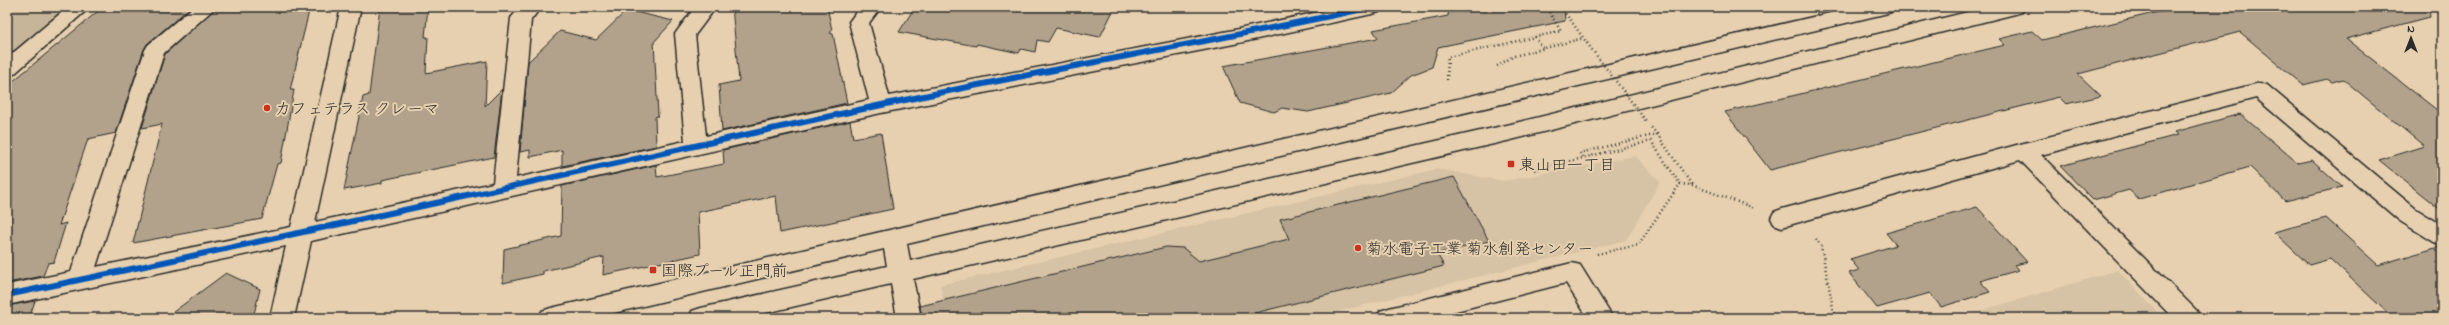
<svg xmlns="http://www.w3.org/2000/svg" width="2449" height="325" viewBox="0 0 2449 325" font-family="'Indie Flower','Klee One',sans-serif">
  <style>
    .built { fill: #d6c2a4 }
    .green { fill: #c7b599; stroke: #797062 }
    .building { fill: #b2a28b; stroke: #2b2b2b }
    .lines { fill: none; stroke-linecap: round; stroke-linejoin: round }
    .minor-casing { stroke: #2b2b2b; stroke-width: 3 }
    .path { stroke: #2b2b2b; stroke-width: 2.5; stroke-dasharray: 1 3; stroke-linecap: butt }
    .minor { fill: #e6d0af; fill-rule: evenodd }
    .path-bridge { stroke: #2b2b2b; stroke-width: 2.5; stroke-dasharray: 1 3; stroke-linecap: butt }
    .cycleway-casing { stroke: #e6d0af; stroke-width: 8 }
    .cycleway { stroke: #0057b8; stroke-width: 6 }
    .poi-dot { fill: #c8321e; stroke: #e6d0af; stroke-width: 1.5 }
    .labels { text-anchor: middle; stroke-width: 4; stroke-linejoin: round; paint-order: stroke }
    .poi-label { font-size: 16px; fill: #2b2b2b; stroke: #e6d0af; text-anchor: start }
  </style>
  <rect width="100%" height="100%" fill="#e6d0af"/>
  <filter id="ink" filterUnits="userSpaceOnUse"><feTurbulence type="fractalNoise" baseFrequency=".025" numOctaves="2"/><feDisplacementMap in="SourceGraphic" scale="8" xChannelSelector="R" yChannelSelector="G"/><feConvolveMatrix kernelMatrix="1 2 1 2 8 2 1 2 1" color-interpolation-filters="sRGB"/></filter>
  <g filter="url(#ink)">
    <path class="built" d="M1635,156l25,26 -34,58 -314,78h-365l-7,-33 497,-116 67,12z
      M2118,270l45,48h-206z"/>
    <path class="green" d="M7,7l60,2 -60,48z"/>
    <path class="building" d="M103,7h88l-44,37 -3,5 -28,84 -28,6 -29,86 7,-2 -12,39 -6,1 -5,13 -36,7v-197z
      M217,7h93l-20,83h4l-13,73 -4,1 -15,55 -129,24 29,-119 -20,4 23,-74z
      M380,7h48l-3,30h3l-2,36 61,-12 -2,45 17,-17 -8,68 -112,23v3l-38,7 19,-93 6,-2z
      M732,7h95l5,23 -2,3 3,1 14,69 -125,28 -3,-46 20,-4z
      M915,7h200l-15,30 -44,-9 -8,14 -11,-2 -2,12 -14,-3 -2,4 -42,-9 -1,2 -77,-14z
      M1449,7h115l1,14 -127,26 -6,20 -21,8 -20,18 -83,19 -26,-4 -8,4 -34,-9 -17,-37 155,-28 -5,-8 75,-14z
      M2179,7h250l1,10 -84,22 96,75v97l-63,-51 45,-14 -81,-67 -11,3 -5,-3 -24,6 -63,-53 -162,42 23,22 -35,8 -7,-7 -289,73 -45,-58 280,-67 -6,-6 33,-8 10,9z
      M627,10l46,11 -19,21 4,74 -3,1 1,29 -94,20v-16l-32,7v-7l-10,2 8,-90 32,-31 36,9z
      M2240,114l58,49 14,-3 30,27 -57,14 -35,-34 -111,32 -10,-9 -36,10 -33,-34 118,-31 -3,-3z
      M850,121l3,17 28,-5 12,76 -113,24 -4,-37 -78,16 2,42 -97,21 1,-18 -61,14v3l-40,9 1,-34 57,-13 1,-50 94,-21 1,12 67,-13 -1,-14z
      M1454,177l35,64 -52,13 7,12 -209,52h-313l-2,-12 246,-59 17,1 16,13 90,-22 -9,-20z
      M1977,207l50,55 -12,3 4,5 -39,11 10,11 -49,15 -11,-14 -53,15 -28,-35 10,-3 -9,-11 46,-14 -10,-12z
      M2326,218l52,47 64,-19v72h-49l-63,-59 -21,6 -35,-33z
      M226,273l34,16 -7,29h-88z
      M35,301l-6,17h-22v-12z"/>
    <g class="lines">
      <g class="minor-casing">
        <path id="minor" d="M68,7h22l-76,67 -7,2v-18z
          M193,7h23l-52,46 -68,214 195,-40 50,-220h20l-46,215 178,-39 18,-165 9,-11h21l-10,13 -15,158 169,-37 -10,-107 20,-27h21l-21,28 11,101 163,-36 -20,-78 11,-15h21l-12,16 20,73 345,-66 108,-23h40l-3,5 -7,2 -138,30 -353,69 -570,128 -17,77h-24l16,-72 -279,59v-20l64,-13 74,-222 3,-5z
          M1856,7h38l-3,5 -7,2 -977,230 3,17 601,-137 477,-117h37l-3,5 -7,2 -504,126 -598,139 8,39h-24l-6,-34 -147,34h-55l3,-7 9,-3 186,-42 -3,-17 -291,69h-54l3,-7 9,-3z
          M2260,83l7,2 149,124 26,16v20l-8,-3 -34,-21 -144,-123 -215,57 156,156 3,7h-27l-153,-158 -238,67 -8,-3 -3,-6 3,-6 8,-3 242,-66z
          M1572,263l8,2 33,53h-25l-22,-35 -138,35h-51l3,-7 9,-3z"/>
      </g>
      <path class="path" d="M1561,7l26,36
        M1535,37l8,11
        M1497,66l17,-10 70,-18
        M1447,80l1,-23 113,-26 -15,-24
        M1657,134l35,51
        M1525,157l9,13 117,-29 29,43
        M1583,157l-3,-4 77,-19 -7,-8
        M1816,239l5,7 14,72
        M1597,254l41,-9 42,-61 12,1 62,23
        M859,318l5,-6"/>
      <use href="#minor" class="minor"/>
      <path class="path-bridge" d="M1587,43l59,78"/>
      <g class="cycleway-casing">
        <path id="cycleway" d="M7,295c291,-60 580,-126 870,-189 164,-36 331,-63 495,-99"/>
      </g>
      <use href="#cycleway" class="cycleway"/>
    </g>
  </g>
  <g class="poi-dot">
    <circle cx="267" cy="108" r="4"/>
    <rect x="1507" y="160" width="8" height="8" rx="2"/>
    <circle cx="1358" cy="248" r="4"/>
    <rect x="649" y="266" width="8" height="8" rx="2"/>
  </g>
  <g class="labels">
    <g class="poi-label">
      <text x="275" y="114">カフェテラス クレーマ</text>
      <text x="1519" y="170">東山田一丁目</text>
      <text x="1366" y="254">菊水電子工業 菊水創発センター</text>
      <text x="661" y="276">国際プール正門前</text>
    </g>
  </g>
  <rect width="2449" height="325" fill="none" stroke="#e6d0af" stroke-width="24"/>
  <rect x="12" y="12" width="2425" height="301" fill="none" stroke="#2b2b2b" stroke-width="1.5" filter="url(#ink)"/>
  <g transform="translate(2411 38)" stroke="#e6d0af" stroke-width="3" paint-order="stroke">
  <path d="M0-3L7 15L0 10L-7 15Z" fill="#2b2b2b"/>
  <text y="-6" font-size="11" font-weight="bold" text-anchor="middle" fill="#2b2b2b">N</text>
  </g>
</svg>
